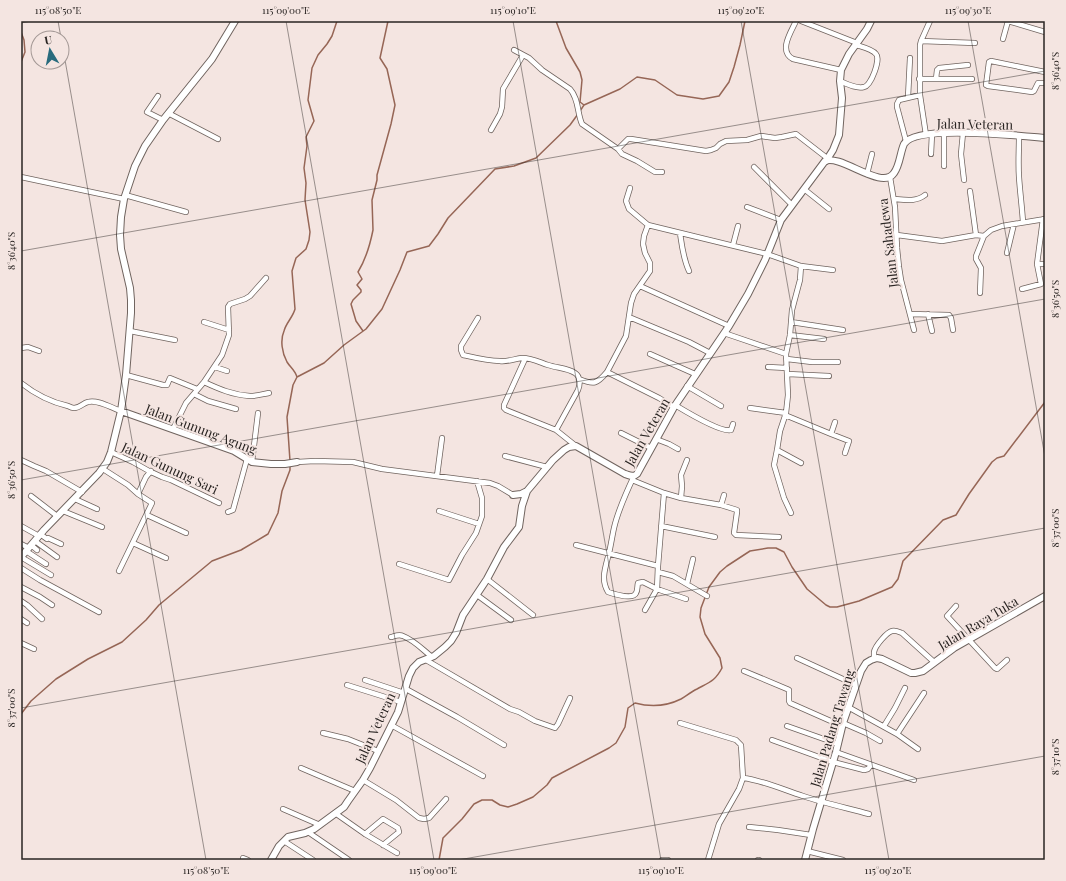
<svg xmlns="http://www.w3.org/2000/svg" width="1066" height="881" viewBox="0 0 1066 881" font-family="'Playfair Display',serif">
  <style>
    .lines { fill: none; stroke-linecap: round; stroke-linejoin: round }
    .stream { stroke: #966656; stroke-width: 1.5 }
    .street-casing { stroke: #70645f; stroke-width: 6 }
    .secondary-casing { stroke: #70645f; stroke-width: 8 }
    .street { stroke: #fff; stroke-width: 4.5 }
    .secondary { stroke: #fff; stroke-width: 6 }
    .ticks { fill: none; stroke: #292422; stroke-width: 1; stroke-opacity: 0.45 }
    .labels { text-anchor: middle; stroke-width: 4; stroke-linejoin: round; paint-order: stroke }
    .street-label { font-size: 13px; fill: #292422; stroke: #f4e5e1 }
    .neatline { fill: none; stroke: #292422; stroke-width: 1.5 }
    .ticks-label { font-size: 10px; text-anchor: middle; fill: #292422 }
  </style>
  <rect width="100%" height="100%" fill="#f4e5e1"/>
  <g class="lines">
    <path class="stream" d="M556,21l10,27 14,24 2,8 -2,22 4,3
      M21,32l3,8 1,12 -4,10
      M580,111l4,-6 36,-16 17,-12 18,3 22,15 26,4 16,-3 10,-14 5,-15 6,-22 5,-24
      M363,331l-7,-10 -5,-17 2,-4 8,-8v-2l-4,-5 5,-6 -4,-7c8,-13 12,-27 15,-42l-1,-30 5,-20v-5l14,-51 4,-19 -8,-36 -7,-11 8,-37
      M297,377c-2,-7 -7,-10 -10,-15 -5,-9 -7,-22 -3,-31 2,-8 9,-14 11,-22l-3,-38 4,-13 10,-9 3,-9 1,-8 -5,-32 1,-17 -2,-15 3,-22 -1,-9 8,-16 -6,-21 4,-32 6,-13 9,-11 5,-8 5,-15
      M290,461l-3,-44 6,-32 4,-8 27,-14 20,-18 22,-16 16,-20 18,-39 7,-18 22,-6 9,-12 10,-16 47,-49 19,-3 22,-8 34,-33 8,-11
      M21,714l10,-13 25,-22 32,-20 34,-17 24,-22 13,-15 53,-44 29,-11 27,-16 10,-21 4,-22 8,-21v-6
      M439,860l4,-22 19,-19 12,-15 8,-4h10l8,5 8,2 9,-3 16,-7 14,-12 5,-7 57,-30 7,-5 9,-16 3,-19 7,-5c15,4 32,3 46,-4 5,-3 10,-7 16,-10 13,-7 18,-8 25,-21l-2,-10 -15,-24 -5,-17 1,-9 8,-21 11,-15 7,-6 23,-15 18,-3h8l8,4 8,15 15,22 19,16 4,2h7l22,-6 33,-14 6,-8 5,-18 40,-41 13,-5 13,-21 23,-32 5,-4 7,-2 41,-54"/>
    <g class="street-casing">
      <path id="street" d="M796,21c-5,11 -18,30 -3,38l48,11
        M801,21l56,22
        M1008,21l37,11
        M1003,39l5,-18
        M921,41l54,2
        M514,50l15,8 13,12 28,19c9,10 7,24 12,35l36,25 10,-10h3l75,12 5,-1 5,-2 4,-4 6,-3 21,-1 14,-4 14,2 7,-1 14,-3 31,24
        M1045,72l-54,-11 -2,1 -3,23 2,1 44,6 2,-1 4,-8h7
        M919,79h53
        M936,79l1,-9 2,-2 29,-3
        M840,81c7,3 16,8 24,6 7,-1 17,-28 12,-33 -4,-5 -14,-7 -20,-9
        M158,96l-11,16 16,8
        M908,97l2,-39
        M168,113l50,26
        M491,130l9,-16 2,-7 1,-18 20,-34
        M963,133l-2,21 3,26
        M926,135l-6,-40v-50l1,-4 9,-20
        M1019,136c0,14 -1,27 0,41 1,15 3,30 4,45
        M906,141l-9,-34v-3l2,-4 21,-5
        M618,149l4,5 15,7 18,11h7
        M931,154l1,-20
        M944,166v-33
        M754,167l38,38
        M867,174l5,-20
        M21,177l103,22
        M890,177l5,30 2,41 2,19 2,13 13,50
        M630,188l-4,13 3,8 19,16
        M804,189l25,20
        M970,191l6,44
        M125,195l61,17
        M894,199c11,1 22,3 31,-4
        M747,207l34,13
        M680,233c2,13 3,25 9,38
        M897,235l45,6 34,-6 8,1
        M733,245l5,-19
        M1007,253l7,-29
        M1037,264h8
        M640,286l89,40
        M1022,289l19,-5 -4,-20 6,-45
        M980,293l1,-25 -5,-9v-3l8,-20 7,-6 11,-4 43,-7
        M910,314l39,1 2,3 2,12
        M928,314l4,17
        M629,317l60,25 21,11
        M478,318l-17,28v4l2,5c13,3 25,6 37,6 7,1 14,-2 22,-3 10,0 17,4 26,7 9,3 20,3 27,8 6,4 5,12 3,17l-22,40
        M204,322l25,8
        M791,322l52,8
        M130,331l45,9
        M724,333l62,21 4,-19 2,-25 8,-30 1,-14
        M790,335l34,4
        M21,348l7,-1 11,4
        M650,354l45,20
        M786,354l2,41 -2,18 -6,18 -3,19 -3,15 10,33 7,15
        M525,359l-21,46v3l2,2 50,20 20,16
        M787,359l25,3h26
        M215,367l12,4
        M768,367l19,1
        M788,374l41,2
        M126,375l37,10h4l3,-7 27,11
        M579,379c15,6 18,5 28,-7
        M204,382c15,7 29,13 46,14 6,0 13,-2 19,-3
        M21,383c14,11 29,19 47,23 2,1 4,2 6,2 6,0 9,-5 14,-6 9,-3 24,6 33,9
        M687,386l34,20
        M194,394l14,7 28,8
        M675,405c10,6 46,28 56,25l2,-6
        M674,407l-15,-9 -52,-26 19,-36 5,-33 3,-9 16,-23v-8l-5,-10 -2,-9 1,-8 4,-11 119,29 34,12 32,4
        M750,408l36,5
        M785,415l46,19 4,-12
        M173,429l13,-26 18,-21 18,-27 7,-20 -1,-28 2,-3 15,-5 5,-3 16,-18
        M621,433l30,15
        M831,434l18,7 -4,12
        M656,439l13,5 9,5
        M777,450l24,13
        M111,452l22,10 16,9 13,6 9,3 48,23
        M505,456l42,11
        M21,460l13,6 12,5 36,21
        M252,462l6,-49
        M297,462l18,-1 38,1 29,7 108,14 8,3 15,9
        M103,469l25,16 10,9 14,9 -33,68
        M437,476l5,-38
        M634,476c-8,17 -16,34 -20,52 -2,9 -3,17 -5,25 -3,13 -9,26 -1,39 6,2 25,8 28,1 2,-3 1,-7 2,-10l5,-1 14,7 29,10
        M632,480l32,13 -6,73 -1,23 -12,21
        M664,493l17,5 1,-12 -1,-11 6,-15
        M138,494l8,-17 5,-6
        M31,496l26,20
        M681,498l40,7 3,-10
        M75,499l22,10
        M721,505l16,5v2l-3,21 2,2 43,2
        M63,511l39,16
        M439,511l40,13
        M228,512l5,-2 14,-51
        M147,515l39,18
        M21,526l18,10
        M661,526l54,11
        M40,534l7,5 1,-1 13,6
        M35,541l22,16
        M133,543l33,15
        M21,544l8,4
        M31,545l6,5
        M576,545l82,21
        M26,551l20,13
        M21,557l30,18
        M399,564l50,16 13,-25 14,-22 6,-17v-18l-5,-17
        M21,568l19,12 59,32
        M658,572l15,4 34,20
        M487,579l46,36
        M687,584l6,-25
        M21,587l19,10 12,8
        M477,595l34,25
        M21,601l6,4 15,14
        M956,606l-9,10 48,52 2,1 10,-9
        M21,619l6,4
        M391,637c4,-1 8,-3 12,-1 11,4 20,14 29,21
        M21,643l13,6
        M797,658l59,27
        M874,658c0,0 0,-6 0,-6 1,-6 13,-20 18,-21 4,-1 7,1 10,2l32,29
        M426,660l84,49 9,3 16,9 20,7 3,-4 12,-26
        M744,671l43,18 2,1v11l1,2 52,23
        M365,680l39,13
        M347,685l54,17
        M406,689l51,28 47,28
        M848,707l49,27 21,15
        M680,723l56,17 5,5 2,33 -4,11 -20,35 -11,36
        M843,723l23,10 14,8
        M391,725l92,51
        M787,726l51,18
        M884,726l11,-18 10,-20
        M323,733l25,6 30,12
        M897,734l27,-41
        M772,740l61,22 31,8 4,-1 3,-4
        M836,752l78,28
        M301,768l54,23
        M743,778c19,2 41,12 60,18 21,7 44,12 66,18
        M363,780l33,20 23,18 5,1 5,-1 17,-19
        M283,809l37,16
        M335,813l30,21 32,19
        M749,827l29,3 33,5
        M308,832l41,28
        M365,834l18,-15 15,9 1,4 -16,13
        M284,841l29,19
        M807,851l36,9
        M243,858l5,2
        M662,860h6
        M758,860h1"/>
    </g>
    <g class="secondary-casing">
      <path id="secondary" d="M826,161l7,-11 6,-15 3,-37 -2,-17 1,-11 8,-16 18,-25 4,-8
        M121,411l113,40 18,11 19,2h14l12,-2
        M513,495l8,-1 6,-3
        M21,557l23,-27 55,-57 8,-11 4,-10 10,-41 5,-36 5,-62v-13l-1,-12 -9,-39 -1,-14 1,-18 3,-18 11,-33 10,-20 18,-26 49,-61 23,-38
        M271,860l8,-14 9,-9 17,-4 9,-4 30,-22 4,-6 15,-21 7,-12 28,-56 11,-36 4,-8 6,-6 15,-6 11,-9 6,-6 5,-8 7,-18 24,-36 17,-32 15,-20 3,-21 5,-15 26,-31 11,-10 5,-3 7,-1 49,28c4,1 8,4 12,0l37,-67 55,-81 19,-32 17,-34 16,-40 44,-59c16,-7 57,30 69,12 6,-8 6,-20 10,-29 12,-20 118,-8 141,-6
        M805,860l8,-31 23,-77 7,-29 18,-52 5,-8 5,-3 6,-2 5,1 29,14h4l8,-2 31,-23 91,-52"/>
    </g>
    <use href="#street" class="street"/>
    <use href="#secondary" class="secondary"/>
  </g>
  <path class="ticks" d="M58,21l3,17M286,21l148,839M513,21l148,839M741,21l148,839M968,21l77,436M21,23l10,-2M62,43l144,817M21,251l1024,-180M21,480l1024,-181M21,708l1024,-180M458,860l587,-104"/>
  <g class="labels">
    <g class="street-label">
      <text transform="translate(975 124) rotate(1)" y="5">Jalan Veteran</text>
      <text transform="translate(888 243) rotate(-97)" y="5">Jalan Sahadewa</text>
      <text transform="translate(201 429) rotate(21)" y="5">Jalan Gunung Agung</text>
      <text transform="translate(647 432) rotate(-60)" y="5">Jalan Veteran</text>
      <text transform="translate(170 468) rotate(25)" y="5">Jalan Gunung Sari</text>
      <text transform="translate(978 623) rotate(-31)" y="5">Jalan Raya Tuka</text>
      <text transform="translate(375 728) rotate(-65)" y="5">Jalan Veteran</text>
      <text transform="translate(832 728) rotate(-73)" y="5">Jalan Padang Tawang</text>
    </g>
  </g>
  <rect width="1066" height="881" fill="none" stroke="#f4e5e1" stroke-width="44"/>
  <g transform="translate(50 50) rotate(350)"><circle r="19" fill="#f4e5e1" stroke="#a39895"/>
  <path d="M0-3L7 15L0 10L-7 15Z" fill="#286b7d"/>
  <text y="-6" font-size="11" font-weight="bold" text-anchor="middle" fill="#292422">U</text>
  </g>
  <rect x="22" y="22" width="1022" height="837" class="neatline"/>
  <g class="ticks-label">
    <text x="58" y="14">115°08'50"E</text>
    <text x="286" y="14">115°09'00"E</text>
    <text x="513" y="14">115°09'10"E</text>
    <text x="741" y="14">115°09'20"E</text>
    <text x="968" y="14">115°09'30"E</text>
    <text transform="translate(1055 71) rotate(-90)" y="4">8°36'40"S</text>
    <text transform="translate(11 251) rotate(-90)" y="4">8°36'40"S</text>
    <text transform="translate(1055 299) rotate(-90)" y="4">8°36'50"S</text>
    <text transform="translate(11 480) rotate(-90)" y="4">8°36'50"S</text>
    <text transform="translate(1055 528) rotate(-90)" y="4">8°37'00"S</text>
    <text transform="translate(11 708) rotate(-90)" y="4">8°37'00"S</text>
    <text transform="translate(1055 757) rotate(-90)" y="4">8°37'10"S</text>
    <text x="206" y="874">115°08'50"E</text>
    <text x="433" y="874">115°09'00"E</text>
    <text x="661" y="874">115°09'10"E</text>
    <text x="888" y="874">115°09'20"E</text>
  </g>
</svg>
